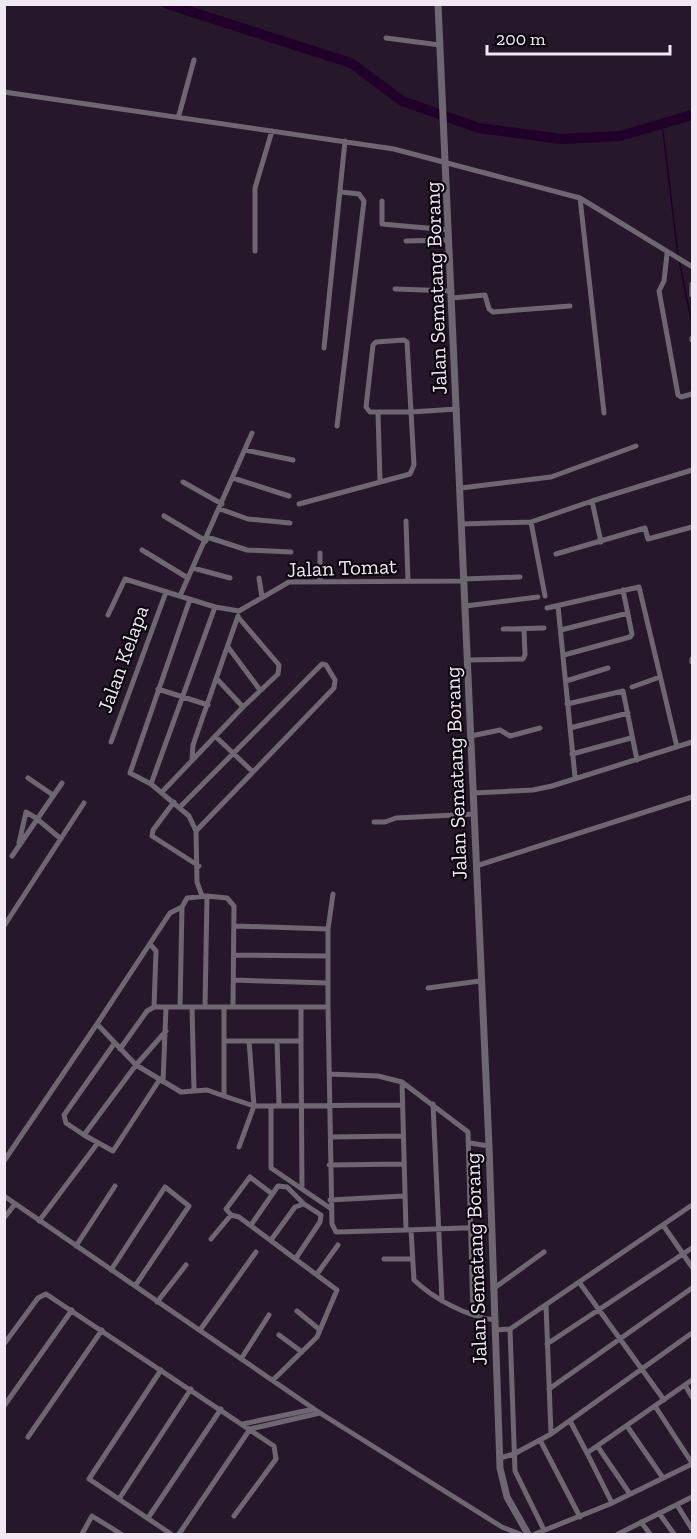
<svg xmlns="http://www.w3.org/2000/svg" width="697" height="1539" viewBox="0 0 697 1539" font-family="'Zilla Slab',serif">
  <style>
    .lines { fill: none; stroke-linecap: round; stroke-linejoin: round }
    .stream { stroke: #200029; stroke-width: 1.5 }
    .river { stroke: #200029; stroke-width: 10 }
    .minor { stroke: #6e6670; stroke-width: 5 }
    .tertiary { stroke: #6e6670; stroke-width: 7 }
    .labels { text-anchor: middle; stroke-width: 4.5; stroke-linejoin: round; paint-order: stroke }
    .street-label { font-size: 21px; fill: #f1e8f4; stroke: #0b060d }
  </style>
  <rect width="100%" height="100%" fill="#26182a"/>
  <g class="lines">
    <path class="stream" d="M662,123l16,132
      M679,260l13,64"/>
    <path class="river" d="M167,4l184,59 51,38 77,27 83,11 58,-3 72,-21"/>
    <path class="minor" d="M386,38l54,7
      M4,92l390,57 186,49 111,68
      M179,115l15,-55
      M580,198l24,215
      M382,201v23l67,6
      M406,241l43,-1
      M255,251v-63l17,-57
      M667,254l-3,27 -5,10 19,104 3,2 11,-3
      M692,284v11
      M395,289l57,2
      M452,298l33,-3 4,14 4,3 77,-6
      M692,338v2
      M404,340l3,2 4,70h-41l-4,-5 7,-62 3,-3z
      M324,348l21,-207
      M378,413l2,67
      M337,426l27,-225 -5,-7 -18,-2
      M245,450l48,10
      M233,478l56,18
      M183,482l39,22
      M461,488l90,-11 85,-31
      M592,501l100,-31
      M299,504l111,-30 4,-9 -3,-53 46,-3
      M220,509l28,10 42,4
      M164,516l42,25
      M406,521l2,60
      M531,522l14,74
      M461,524l70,-2 61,-21 9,41
      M207,537l40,13 44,2
      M142,550l46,28
      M320,553v28
      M556,554l89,-26 3,11 44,-12
      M193,568l37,10
      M259,578l3,19
      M464,579l56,-2
      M180,596l72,-163
      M190,599l-60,174 21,11 38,32 7,15 1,51 5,14
      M465,606l73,-9
      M558,606l17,171
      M547,608l92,-21 38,160
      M108,615l17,-36 90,28 24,4 50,-29 175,-1
      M503,629l41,-1
      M561,630l67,-17
      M228,647l32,43
      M564,655l66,-18 2,-3 -9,-44
      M692,659v3
      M468,660l55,-1 2,-4 -1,-26
      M217,679l26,28
      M566,681l42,-13
      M632,687l28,-10
      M158,689l50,16
      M567,704l56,-13 14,69
      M570,728l58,-15
      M215,736l38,36
      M471,736l29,-6 10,6 30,-8
      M111,742l55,-150
      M572,754l59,-16
      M192,759l1,-14 45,-129
      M28,778l25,17
      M151,784l64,-177
      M162,792l81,-85 35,-33 1,-9 -41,-48
      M473,793l60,-3 19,-4 140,-44
      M174,802l-21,28 -1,6 47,30
      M180,807l142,-143 4,1 9,15 -1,8 -138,143
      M374,822h11l11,-4 78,-4
      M19,843l7,-31 10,6 25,21
      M12,856l50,-73
      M476,866l216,-69
      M207,896l20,2 7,8 -1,101
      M182,907l5,-9 20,-2 -2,111
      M4,926l80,-123
      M236,926l92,3v78
      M328,929l5,-35
      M150,944l6,7 -2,56
      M234,955l94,1
      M234,980l94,3
      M428,988l52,-7
      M192,1007l2,83
      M224,1007v89l30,10 147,-1
      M97,1024l73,-111 12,-6 -2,100
      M225,1041h24
      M277,1041l2,64
      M301,1041v-34
      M120,1049l27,-38 7,-4h174l4,217 4,8 70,-2
      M329,1074l49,2 24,6 66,50 5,183
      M160,1079l-47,72 -29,-16 52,-70 45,27 26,-2 17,6
      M163,1082l3,-75
      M402,1082l4,148 85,-3
      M433,1104l9,197
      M271,1106v62l59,40
      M84,1135l-18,-12 -2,-8 50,-71
      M331,1137l71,-1
      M470,1143l19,3
      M239,1147l15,-41 -5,-65h52l1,148
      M4,1161l93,-137 39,41 30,-34
      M329,1165l75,-1
      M4,1196l316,217 182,114 18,7
      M330,1200l74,-4
      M231,1215l-5,-6 24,-32 21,16
      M4,1218l11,-14
      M39,1221l58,-77
      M251,1225l27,-39 9,1 17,17
      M663,1225l29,42
      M411,1230l3,50c20,19 52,36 80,40
      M211,1239l20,-24 8,2 98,73 -20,47 -44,43
      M271,1240l24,-33 9,-3 17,11 -1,7 -24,36
      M76,1246l39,-60
      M384,1259h27
      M111,1270l54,-83 24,19 -54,80
      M317,1274l21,-29
      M579,1282l85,118
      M493,1289l51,-37
      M157,1302l29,-37
      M546,1305l5,129
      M297,1311l23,19
      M510,1329l5,142 29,59
      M200,1330l56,-78
      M495,1330l15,-1 9,-6 173,-118
      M279,1335l23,17
      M4,1344l34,-46 8,-4 228,152 2,13 -42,57
      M547,1344l145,-96
      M241,1359l28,-44
      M161,1370l-72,109 82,55
      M685,1385l7,12
      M549,1389l143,-101
      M4,1406l68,-96
      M655,1406l37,57
      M570,1421l17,32 105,-73
      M243,1424l71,-15
      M627,1426l36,52
      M28,1437l74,-107
      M540,1440l40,77
      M598,1447l32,47
      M587,1453l25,50
      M500,1458l14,-4 37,-20 141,-101
      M119,1499l72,-110
      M677,1505l15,24
      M659,1513l15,21
      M148,1518l73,-109
      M641,1522l9,12
      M82,1534l10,-18 29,18
      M179,1534l71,-105 70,-16
      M535,1534l75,-30 82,-40
      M618,1534l74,-37"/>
    <path class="tertiary" d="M438,4l51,1142 11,322 7,29 21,37"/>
  </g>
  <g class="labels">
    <g class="street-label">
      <text transform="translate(436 288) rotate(-92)" y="7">Jalan Sematang Borang</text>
      <text transform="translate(342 568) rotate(-2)" y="7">Jalan Tomat</text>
      <text transform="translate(123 659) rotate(-70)" y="7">Jalan Kelapa</text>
      <text transform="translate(456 773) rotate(-92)" y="7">Jalan Sematang Borang</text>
      <text transform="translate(476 1259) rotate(-92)" y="7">Jalan Sematang Borang</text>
    </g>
  </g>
  <rect width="697" height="1539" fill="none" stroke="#f1e8f4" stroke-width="12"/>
  <path d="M487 45v9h183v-9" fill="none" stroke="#f1e8f4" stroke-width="3"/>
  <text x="496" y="45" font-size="18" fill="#f1e8f4" stroke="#0b060d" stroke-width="4.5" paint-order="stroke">200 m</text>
</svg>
